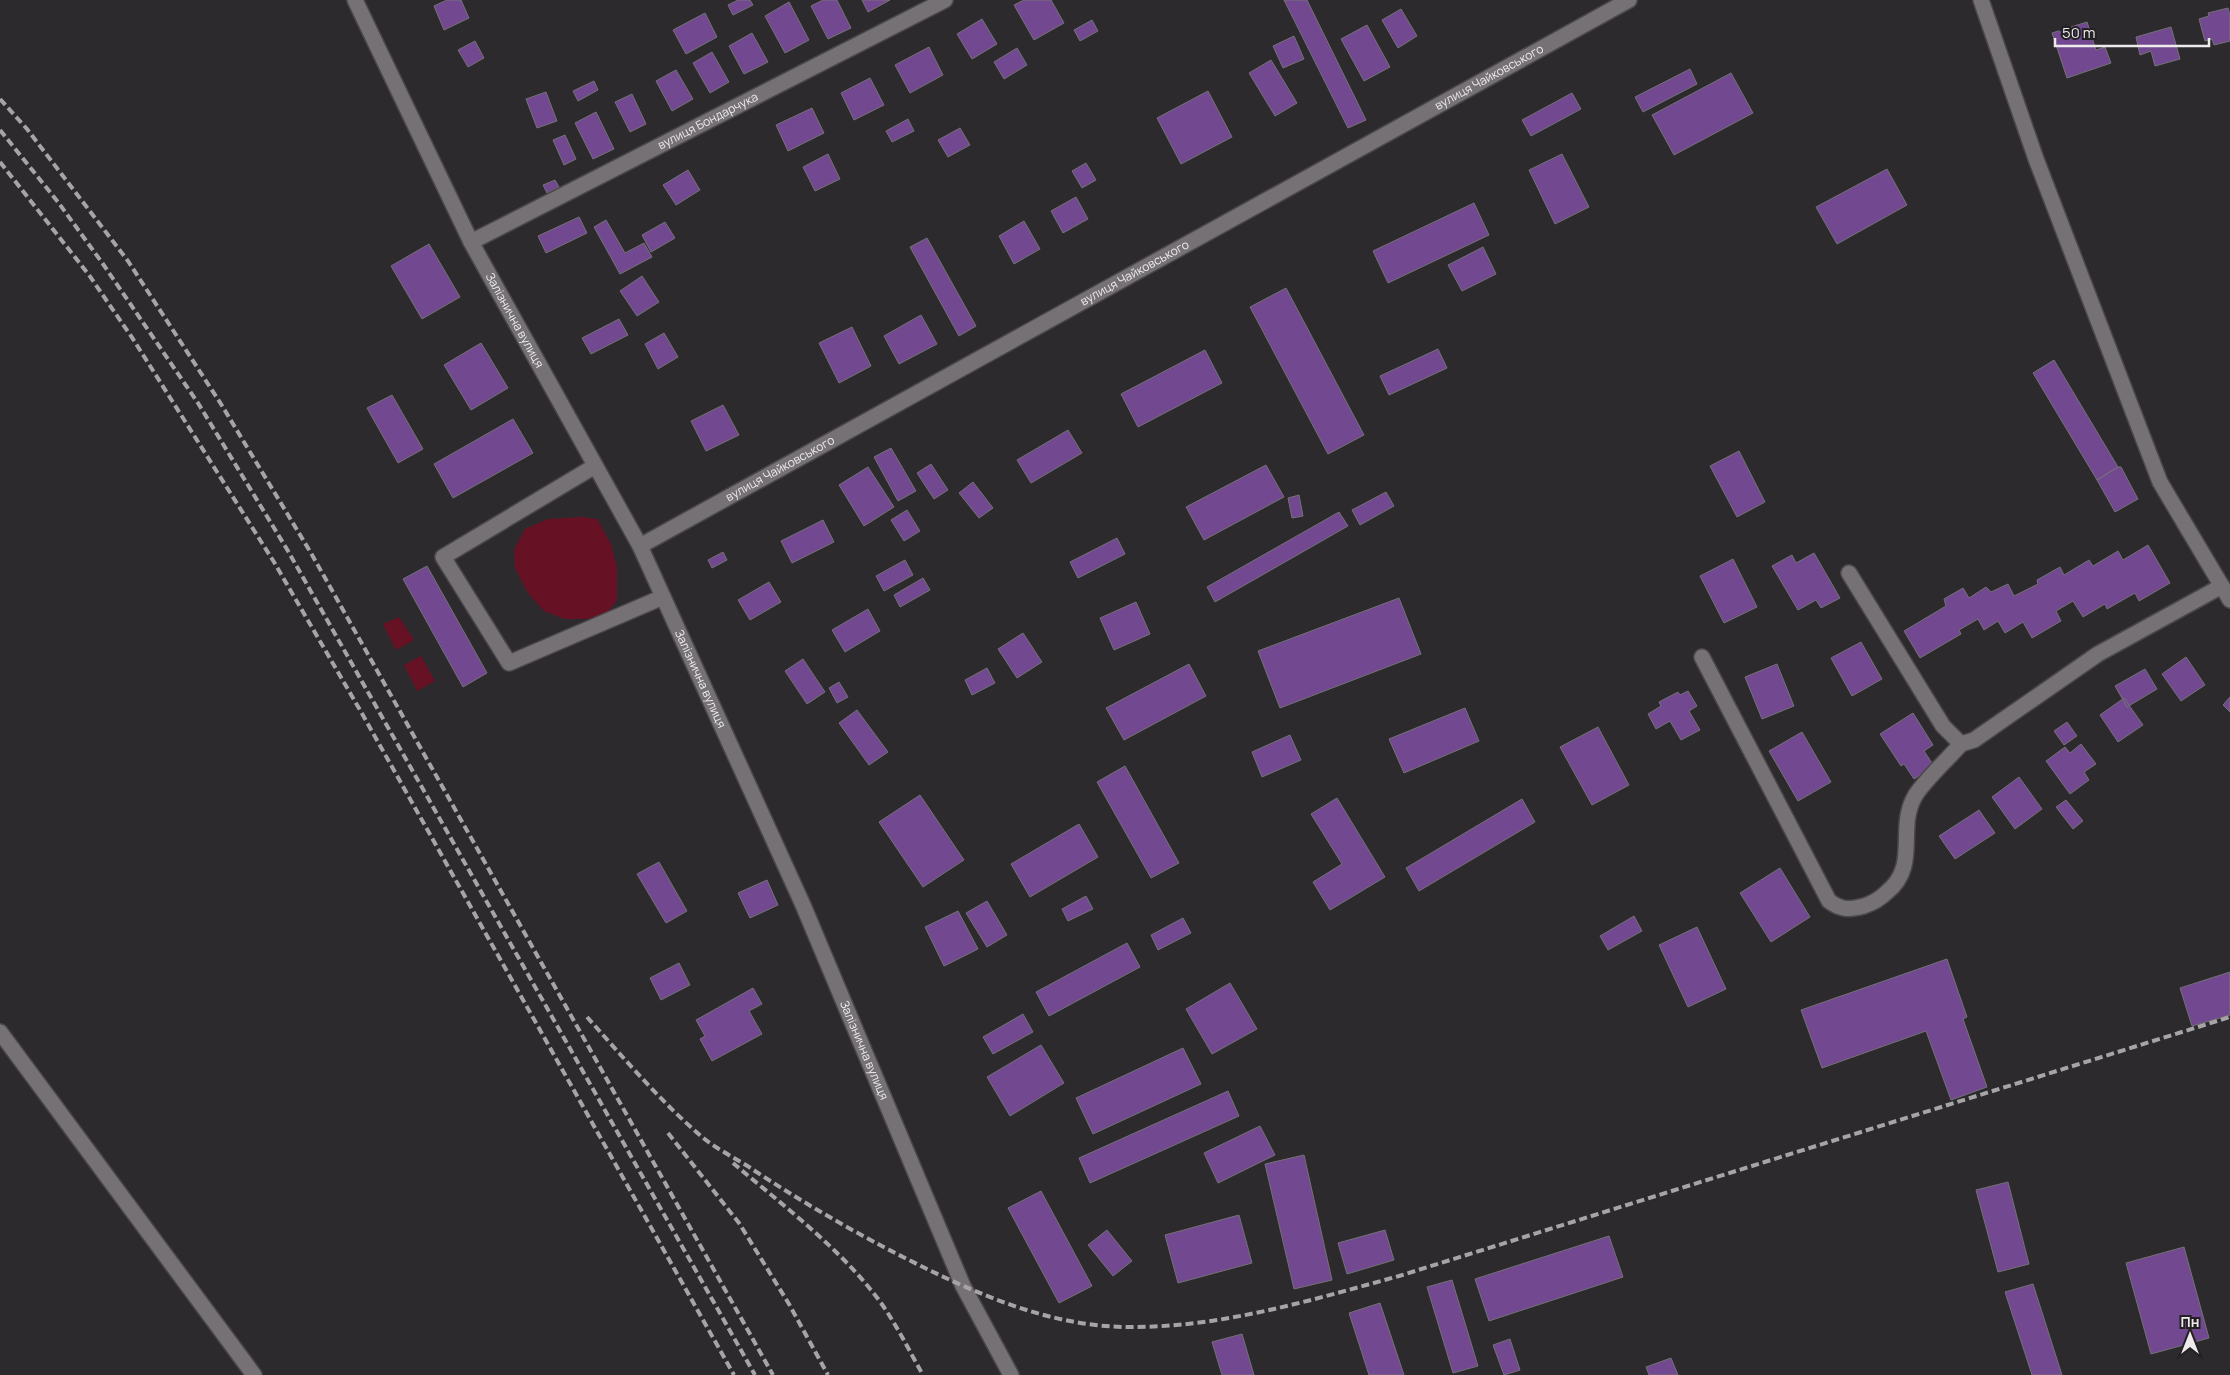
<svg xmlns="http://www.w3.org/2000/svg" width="2230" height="1375" viewBox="0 0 2230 1375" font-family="Manrope,sans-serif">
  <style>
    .green { fill: #671125 }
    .building { fill: #724890; stroke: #747276 }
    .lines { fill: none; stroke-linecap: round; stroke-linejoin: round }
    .minor-casing { stroke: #4a4749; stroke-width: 18 }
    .minor { stroke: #757174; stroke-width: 15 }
    .rail { stroke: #a7a4a6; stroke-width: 4; stroke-dasharray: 8 4; stroke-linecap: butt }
    .labels { text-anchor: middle; stroke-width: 4; stroke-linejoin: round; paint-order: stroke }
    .street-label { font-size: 12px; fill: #edebec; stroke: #232123 }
  </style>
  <rect width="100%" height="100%" fill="#2d2a2d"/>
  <path class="green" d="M582,517l15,2 14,25 6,23v33l-10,14 -20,5h-22l-21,-8 -16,-18 -13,-25 -1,-18 11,-21 23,-10z
    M399,617l15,23 -18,10 -13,-26z
    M421,656l14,25 -18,10 -13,-26z"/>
  <path class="building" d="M447,0h14l8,18 -25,12 -10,-24z
    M738,0h12l3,5 -20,10 -5,-10z
    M823,0h14l14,28 -23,11 -17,-33z
    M862,0h28l-22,12z
    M1024,0h27l13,23 -30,17 -20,-35z
    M1284,0h23l59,120 -18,8z
    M789,2l20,38 -24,13 -20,-37z
    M2228,8l2,7v26l-16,4 -2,-6 -7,2 -6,-22 10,-3 -1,-3z
    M1401,9l16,27 -19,12 -16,-28z
    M705,13l12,24 -31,17 -13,-24z
    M982,19l15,25 -25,15 -15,-25z
    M1092,20l6,11 -18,10 -6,-11z
    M2087,22l9,28 9,-3 6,16 -44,15 -15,-45z
    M1367,25l23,42 -26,14 -23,-42z
    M2171,27l9,32 -25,7 -4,-15 -11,4 -4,-18z
    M752,33l16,29 -24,12 -15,-28z
    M1294,36l10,23 -21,9 -10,-22z
    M475,41l9,17 -16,9 -10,-17z
    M929,47l14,28 -33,18 -15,-28z
    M1017,48l10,17 -23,14 -10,-17z
    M712,52l17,30 -19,11 -17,-30z
    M1271,60l26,43 -22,13 -26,-43z
    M1690,69l7,15 -54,28 -8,-15z
    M676,70l17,29 -21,12 -16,-30z
    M1731,73l22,40 -79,42 -22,-40z
    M870,78l14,27 -30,15 -13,-27z
    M594,81l4,9 -20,11 -5,-10z
    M1208,91l24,46 -51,27 -24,-46z
    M546,92l11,29 -20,7 -11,-29z
    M1572,93l9,16 -50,27 -9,-16z
    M632,94l14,30 -16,8 -15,-30z
    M812,108l12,25 -36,18 -12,-26z
    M596,112l18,37 -21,10 -18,-36z
    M908,119l6,12 -22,11 -6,-11z
    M960,128l10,17 -22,12 -10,-17z
    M565,135l11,24 -12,6 -11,-25z
    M828,154l12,25 -25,12 -12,-24z
    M1562,154l27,53 -34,17 -26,-54z
    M1086,163l10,17 -14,8 -10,-17z
    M1887,169l20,36 -70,39 -21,-37z
    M688,170l12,20 -24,15 -13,-20z
    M555,180l4,7 -12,6 -4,-8z
    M1076,197l12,22 -25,14 -12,-22z
    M1474,203l15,32 -101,48 -15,-32z
    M579,217l8,16 -41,20 -8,-17z
    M606,220l19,33 19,-10 8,14 -32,17 -26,-47z
    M1024,221l16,28 -26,15 -15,-28z
    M665,222l10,16 -24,14 -9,-17z
    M927,238l49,88 -17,10 -49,-89z
    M429,244l31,53 -38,22 -31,-53z
    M1483,247l13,27 -34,17 -14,-26z
    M642,276l17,26 -22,14 -17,-25z
    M1286,288l78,147 -36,19 -78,-147z
    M921,315l16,29 -38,20 -15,-28z
    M619,319l9,16 -37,19 -9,-16z
    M852,327l19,39 -32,17 -20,-40z
    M664,333l14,24 -20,12 -13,-25z
    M481,343l27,45 -37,22 -27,-45z
    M1438,349l9,19 -58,27 -9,-19z
    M1205,350l17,33 -84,44 -17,-33z
    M2054,360l64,107 -21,13 -64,-107z
    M392,395l31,54 -25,14 -31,-55z
    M723,405l16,30 -33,16 -15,-30z
    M513,419l20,34 -80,45 -19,-34z
    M1068,430l14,23 -51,30 -14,-23z
    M891,448l25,43 -18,10 -24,-44z
    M1739,451l26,51 -28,15 -27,-51z
    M931,464l17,26 -14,9 -17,-26z
    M1266,465l18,32 -80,43 -18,-33z
    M868,467l26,40 -30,19 -25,-41z
    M2118,467h3l17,32 -23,13 -18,-32z
    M973,482l20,26 -14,10 -20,-25z
    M1386,492l8,14 -34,19 -8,-15z
    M1299,495l4,21 -11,2 -4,-20z
    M907,510l13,21 -16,10 -13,-21z
    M1339,512l9,14 -133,76 -8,-15z
    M823,520l11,22 -42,21 -11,-22z
    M1117,538l8,16 -47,24 -8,-16z
    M2148,545l22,38 -31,18 -4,-8 -28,16 -2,-5 -22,13 -10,-16 -17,10 5,10 -29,17 -9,-16 -18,11 -7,-12 -14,9 -6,-11 -19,11 2,4 -41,24 -16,-27 42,-25 -2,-7 19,-11 6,10 17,-11 5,5 17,-8 6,12 24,-12 -1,-4 23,-13 4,8 25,-15 4,6 25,-15 5,9z
    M723,552l4,8 -15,8 -4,-8z
    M1814,553l26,45 -19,10 -5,-8 -18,10 -26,-44 20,-11 4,8z
    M1733,559l24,48 -33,16 -24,-47z
    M905,560l8,15 -29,16 -8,-15z
    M427,566l60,107 -24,14 -60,-108z
    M923,578l7,12 -30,17 -6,-12z
    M769,582l12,20 -31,18 -12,-20z
    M1399,598l22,56 -141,54 -22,-57z
    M1136,602l14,32 -36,16 -14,-32z
    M868,609l12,22 -35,21 -13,-22z
    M1023,633l19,29 -25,16 -19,-29z
    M1861,642l21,37 -30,17 -21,-38z
    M2186,657l19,28 -24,16 -19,-27z
    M803,659l22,33 -18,12 -22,-33z
    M1189,664l17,32 -82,44 -18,-32z
    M1777,664l17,42 -32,13 -17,-42z
    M987,668l8,15 -23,12 -7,-15z
    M2145,669l12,20 -30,18 -12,-21z
    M839,682l9,15 -11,6 -8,-15z
    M1688,691l9,15 -8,5 11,19 -19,10 -11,-19 -14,8 -8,-15 13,-8 -2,-4 19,-10 2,3z
    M2230,697v15l-7,-7z
    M2124,698l19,27 -25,17 -18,-27z
    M1465,708l14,33 -75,32 -15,-34z
    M857,710l31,42 -19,13 -30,-42z
    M1913,713l20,32 -9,6 10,15 -20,13 -10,-15 -3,2 -21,-32z
    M2067,722l10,14 -13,9 -10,-14z
    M1598,727l31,58 -37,20 -32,-58z
    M1802,732l29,50 -33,19 -29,-50z
    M1290,735l11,25 -39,17 -10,-25z
    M2081,744l15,20 -12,8 5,8 -19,14 -24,-33 19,-14 5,6z
    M1125,766l54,97 -28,15 -54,-96z
    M2019,777l23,32 -27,20 -23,-32z
    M920,795l44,65 -41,27 -44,-65z
    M1337,798l48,79 -55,33 -17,-28 29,-18 -31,-50z
    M1522,799l13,23 -116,69 -13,-23z
    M2066,800l17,21 -10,8 -17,-22z
    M1979,810l16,23 -40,26 -16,-23z
    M1079,824l19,33 -68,40 -19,-33z
    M659,862l28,49 -21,12 -29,-49z
    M1780,868l30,49 -39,25 -31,-49z
    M767,880l11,25 -28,13 -12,-25z
    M1086,896l7,13 -25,12 -6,-12z
    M987,901l20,34 -20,12 -21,-34z
    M958,911l20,38 -34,17 -19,-39z
    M1634,916l8,15 -34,19 -8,-14z
    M1183,918l8,15 -33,17 -7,-15z
    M1697,927l29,62 -38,18 -29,-62z
    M1127,943l13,24 -91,49 -13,-24z
    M1947,959l20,58 -4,2 24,68 -36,13 -25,-69 -104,37 -21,-58z
    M679,963l11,22 -29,15 -11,-22z
    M2230,972v43l-38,11 -12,-38z
    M1230,983l27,46 -45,25 -26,-45z
    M753,988l9,16 -13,7 13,23 -50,27 -12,-22 5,-3 -9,-16z
    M1023,1014l10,18 -40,22 -10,-17z
    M1041,1045l23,38 -54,33 -23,-39z
    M1183,1048l18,36 -108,50 -17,-36z
    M1228,1091l11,25 -149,67 -11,-25z
    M1260,1126l15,29 -57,28 -14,-30z
    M1304,1155l28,125 -38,9 -29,-125z
    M2008,1182l21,82 -31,8 -22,-82z
    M1041,1191l51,95 -33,17 -51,-95z
    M1239,1215l13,48 -74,20 -13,-48z
    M1107,1230l25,31 -19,15 -25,-31z
    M1385,1230l9,30 -47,14 -9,-31z
    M1609,1236l14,41 -134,44 -14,-42z
    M2184,1247l25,91 -58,16 -25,-91z
    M1452,1280l26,86 -25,7 -26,-86z
    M2033,1284l29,91h-30l-27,-83z
    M1380,1303l24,72h-35l-20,-62z
    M1242,1334l12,41h-32l-10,-33z
    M1510,1339l10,31 -16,5 -11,-30z
    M1671,1358l7,17h-29l-3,-8z"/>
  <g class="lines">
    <g class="minor-casing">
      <g id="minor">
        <path id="s1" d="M355,0l116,242 169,304 163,359 160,381 48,89"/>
        <path d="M1981,0l55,159 124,323 70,118"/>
        <path id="s2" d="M471,242l474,-242"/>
        <path d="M595,466l-152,91 66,106 154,-66"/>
        <path id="s3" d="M640,546l989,-546"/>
        <path d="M1849,573l94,153 18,18 13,-4 124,-86 124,-68"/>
        <path d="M1702,657l127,244c12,9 20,9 35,5 9,-3 17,-8 23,-14 33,-27 9,-63 28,-96 8,-14 34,-38 46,-52"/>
        <path d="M0,1032l254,343"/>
      </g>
    </g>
    <use href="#minor" class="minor"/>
    <path class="rail" d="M0,99l27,30 101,132 93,143 90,149 462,822
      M0,130l58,72 45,62 95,139 90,148 467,824
      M0,162l89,113 44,64 141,223 86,148 374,665
      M587,1017c35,39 74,85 114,119 16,14 37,23 54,35 55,36 109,67 168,96 65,32 136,61 210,60 90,0 179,-27 266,-51l831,-259
      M668,1133l71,90 50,81 39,71
      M733,1163c46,39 100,80 138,127 21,25 36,57 52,85"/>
  </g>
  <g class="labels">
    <g class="street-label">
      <text dy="4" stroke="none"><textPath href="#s3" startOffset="970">вулиця Чайковського</textPath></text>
      <text dy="4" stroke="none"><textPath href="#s2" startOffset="266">вулиця Бондарчука</textPath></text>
      <text dy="4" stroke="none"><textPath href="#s3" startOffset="565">вулиця Чайковського</textPath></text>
      <text dy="4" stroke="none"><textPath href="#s1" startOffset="358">Залізнична вулиця</textPath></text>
      <text dy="4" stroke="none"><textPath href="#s3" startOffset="160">вулиця Чайковського</textPath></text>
      <text dy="4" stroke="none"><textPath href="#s1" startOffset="762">Залізнична вулиця</textPath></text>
      <text dy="4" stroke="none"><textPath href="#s1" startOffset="1168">Залізнична вулиця</textPath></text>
    </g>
  </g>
  <g transform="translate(2190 1335)" stroke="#232123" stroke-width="4" paint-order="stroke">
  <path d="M0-4L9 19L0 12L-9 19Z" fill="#edebec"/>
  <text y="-8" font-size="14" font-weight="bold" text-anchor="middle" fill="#edebec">Пн</text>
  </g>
  <path d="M2055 38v8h154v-8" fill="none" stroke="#edebec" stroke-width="2.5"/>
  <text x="2062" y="38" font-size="15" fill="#edebec" stroke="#232123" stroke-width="4" paint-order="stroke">50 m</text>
</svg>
